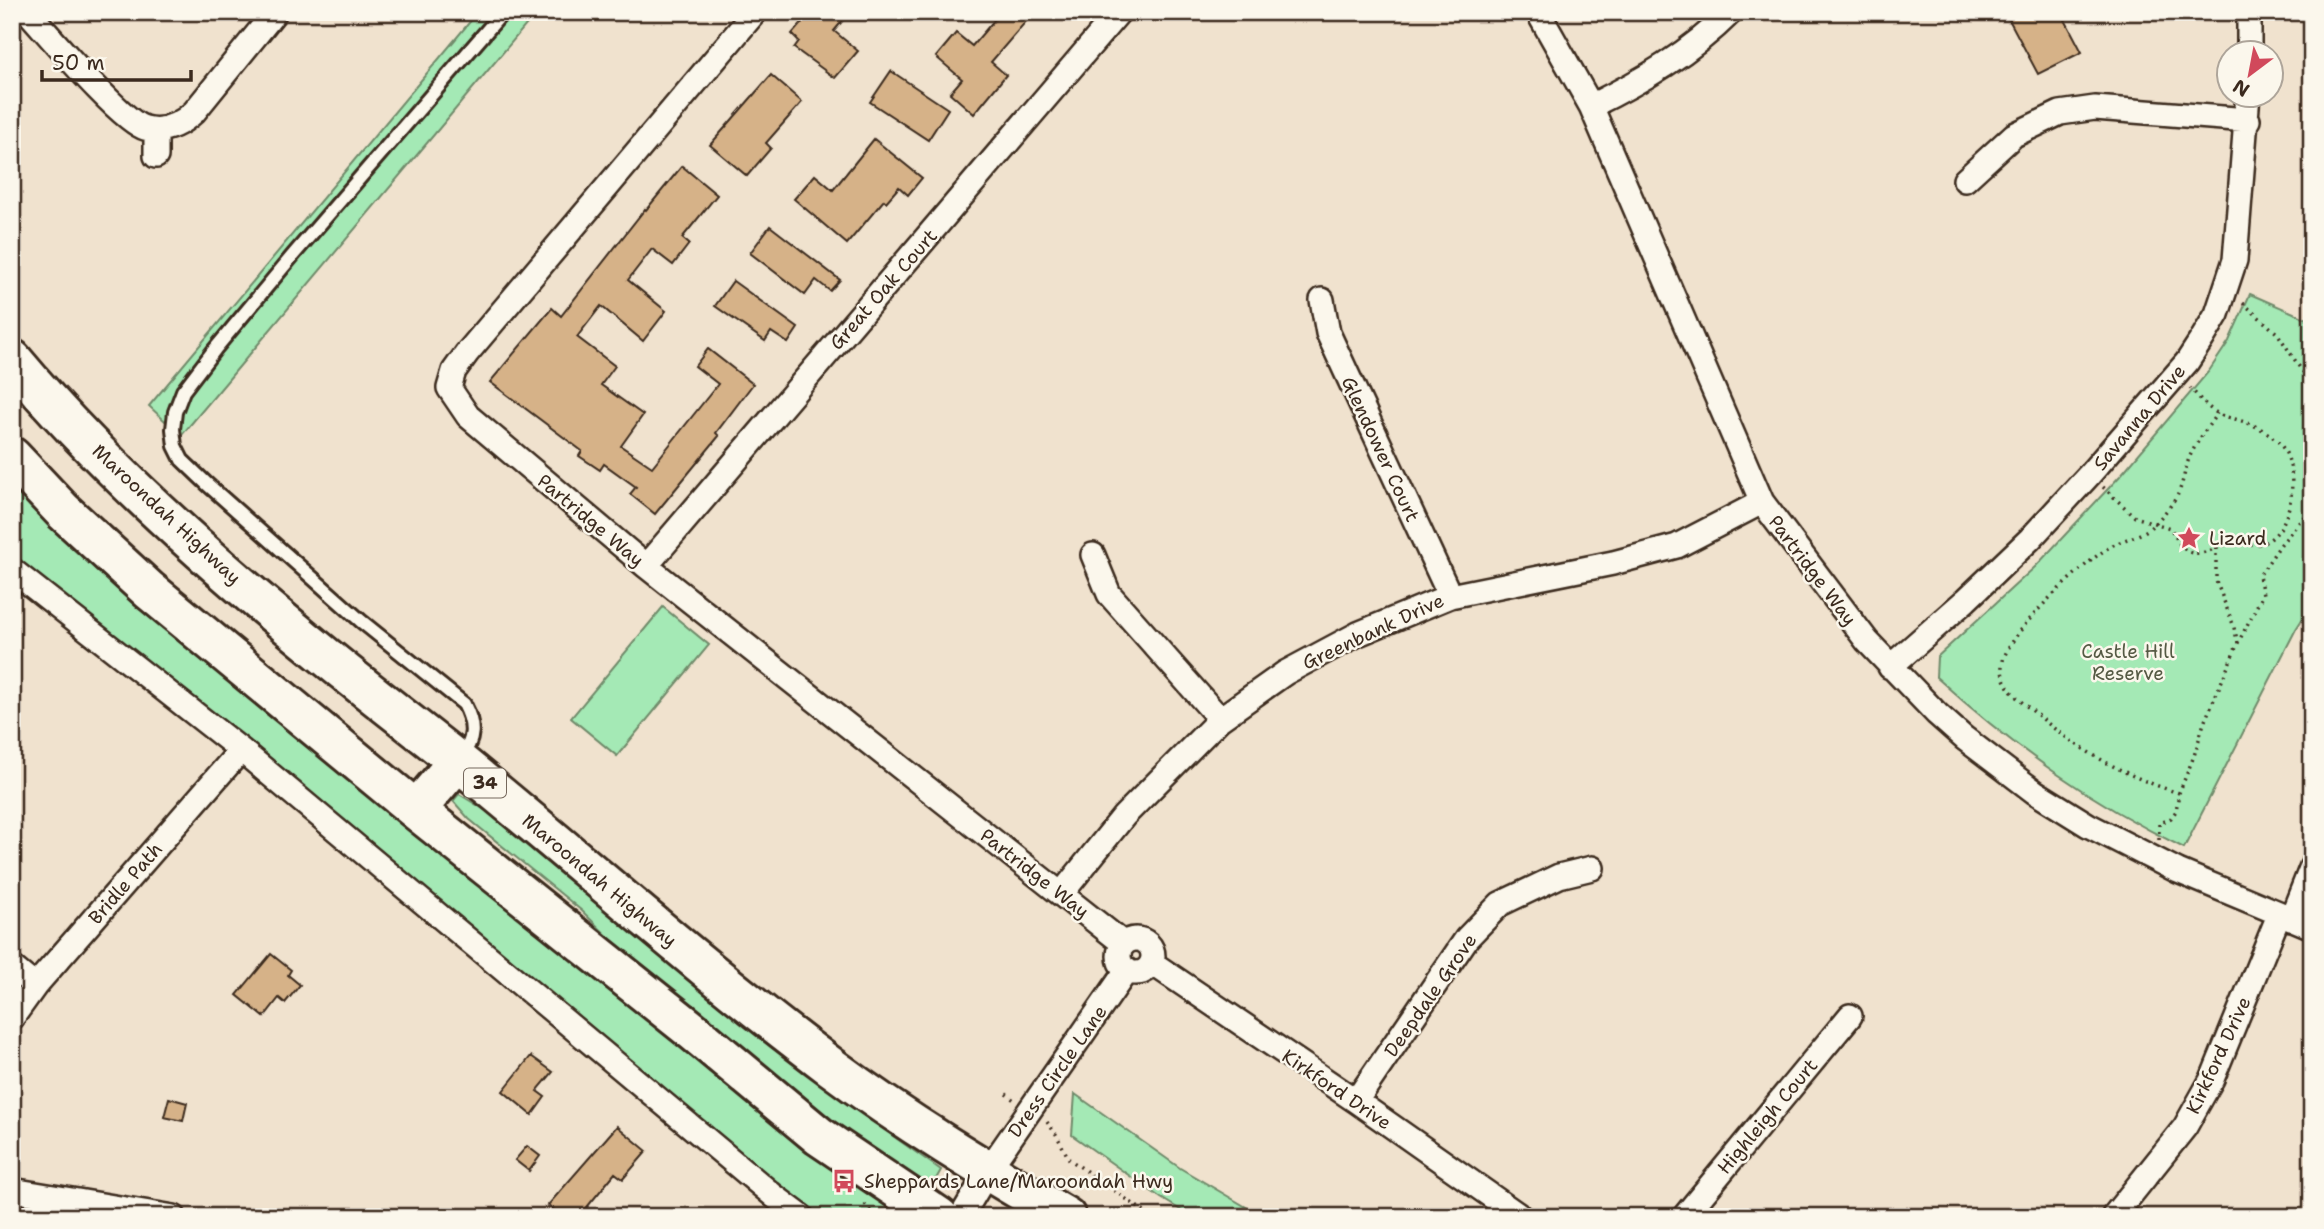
<svg xmlns="http://www.w3.org/2000/svg" width="2324" height="1229" viewBox="0 0 2324 1229" font-family="'Shantell Sans',sans-serif">
  <style>
    .green { fill: #a4e9b5; stroke: #708a6a; stroke-width: 2 }
    .building { fill: #d6b288; stroke: #3b2a1e; stroke-width: 2 }
    .lines { fill: none; stroke-linecap: round; stroke-linejoin: round }
    .service-casing { stroke: #3b2a1e; stroke-width: 18 }
    .minor-casing { stroke: #3b2a1e; stroke-width: 28 }
    .trunk-casing { stroke: #3b2a1e; stroke-width: 44 }
    .path { stroke: #3b2a1e; stroke-width: 3.5; stroke-dasharray: 2 5; stroke-linecap: butt }
    .service { stroke: #fbf7ec; stroke-width: 12 }
    .minor { stroke: #fbf7ec; stroke-width: 23 }
    .trunk { stroke: #fbf7ec; stroke-width: 38 }
    .labels { text-anchor: middle; stroke-width: 5; stroke-linejoin: round; paint-order: stroke }
    .shield { fill: #fbf7ec; stroke: #75685c; stroke-width: 2 }
    .shield-label { font-size: 18px; font-weight: bold; fill: #3b2a1e }
    .street-label { font-size: 19px; fill: #3b2a1e; stroke: #fbf7ec }
    .poi-label { font-size: 19px; fill: #3b2a1e; stroke: #fbf7ec; text-anchor: start }
    .park-label { font-size: 19px; fill: #555a44; stroke: #fbf7ec }
  </style>
  <rect width="100%" height="100%" fill="#f0e2ce"/>
  <filter id="ink" filterUnits="userSpaceOnUse"><feTurbulence type="fractalNoise" baseFrequency=".0143" numOctaves="2"/><feDisplacementMap in="SourceGraphic" scale="14" xChannelSelector="R" yChannelSelector="G"/><feConvolveMatrix kernelMatrix="1 2 1 2 8 2 1 2 1" color-interpolation-filters="sRGB"/></filter>
  <g filter="url(#ink)">
    <path class="green" d="M478,12h59l-356,424 -32,-30z
      M2250,294l62,27v283l-16,25 -112,219c-95,-47 -170,-100 -248,-171l1,-20 99,-91 84,-90 89,-105 20,-30z
      M12,481l115,117 265,212 325,267 115,89 78,51h-92l-8,-5 -503,-419 -295,-235z
      M663,607l46,38 -92,111 -46,-38z
      M459,794l70,43 320,268 92,65 -9,16 -17,-8 -78,-49 -199,-163 -56,-55 -113,-92 -16,-18z
      M1075,1094l105,74 83,49h-71l-31,-19 -89,-63z"/>
    <path class="building" d="M811,12h39l-16,19 24,20 -23,27 -41,-30 5,-7 -7,-7z
      M1001,12h33l-43,50 15,13 -32,39 -24,-21 12,-14 -26,-22 20,-24 16,13z
      M2005,12h56l21,40 -44,22z
      M891,71l57,38 -20,31 -58,-38z
      M771,75l31,27 -36,41 5,5 -24,28 -37,-31z
      M874,139l48,39 -14,17 -9,-8 -13,15 -2,-2 -37,44 -53,-45 21,-24 18,15z
      M682,166l35,29 -35,43 7,6 -16,21 -21,-16 -24,31 38,31 -23,30 -42,-35 -24,31 38,29 -14,19 42,30 -22,31 31,21 66,-83 -23,-18 13,-17 45,35 -37,49 3,3 -64,78 -25,-20 6,-7 -32,-23 -4,6 -21,-14 3,-5 -92,-69 62,-74 9,8 84,-107 1,1z
      M770,226l70,54 -10,11 -14,-11 -11,15 -55,-42z
      M733,281l65,47 -10,15 -17,-11 -6,9 -50,-35z
      M271,954l20,16 -3,5 12,10 -15,18 -6,-5 -15,19 -27,-22z
      M531,1056l22,16 -16,19 8,6 -13,18 -29,-24z
      M169,1098l18,5 -4,18 -19,-4z
      M617,1126l30,25 -24,28 -8,-6 -36,44h-16l-15,-12z
      M527,1146l13,10 -11,15 -14,-11z"/>
    <g class="lines">
      <g class="service-casing">
        <path id="service" d="M460,758c15,-18 15,-33 4,-54l-103,-83 -154,-137 -25,-24 -7,-14 -2,-17 2,-17 8,-21 32,-42 79,-95 209,-242"/>
      </g>
      <g class="minor-casing">
        <path id="minor" d="M28,12c21,23 94,110 117,116 19,5 36,-4 49,-16l81,-100
          M755,12l-288,341 -13,18 -5,17 19,28 178,150 478,378
          M1538,12l53,94 171,396 105,139 70,73 27,24 71,54 53,33 90,46 134,56
          M2249,52v-40
          M1591,106c51,-25 99,-53 140,-94
          M156,156v-26
          M1965,180l49,-45 46,-22 35,-5 153,12
          M1322,300l6,33 122,263
          M1093,555l16,39 111,125
          M646,566l473,-554
          M12,570l229,180 533,446 28,21
          M1890,667l76,-67 64,-61 59,-64 98,-113 15,-23 15,-25 18,-54 13,-166
          M1062,893l62,-77 96,-97 65,-46 73,-39 92,-38 163,-33 64,-17 85,-44
          M2291,919l21,-53
          M1119 956a17 17 0 1 1 34 0a17 17 0 1 1-34 0Z
          M1152,963l204,138 165,116
          M12,967l23,19
          M12,1018l23,-32 206,-236
          M1356,1101l111,-163 33,-34 59,-28 33,-8
          M12,1190l162,27
          M961,1217l32,-54 134,-193
          M1684,1217l166,-201
          M2113,1217l72,-90 27,-48 67,-164"/>
      </g>
      <g class="trunk-casing">
        <path id="trunk" d="M12,359c91,109 208,212 318,301 43,35 86,68 129,102 124,101 243,208 371,304 75,56 155,104 236,151
          M12,457l51,54 86,79 267,220 278,222 125,104 120,81
          M416,810l42,-49"/>
      </g>
      <path class="path" d="M2243,303l35,31 24,37 10,7
        M2103,487l32,30 35,11c6,7 9,20 19,24 14,5 28,-6 42,-9 12,-2 24,5 36,-2 26,-14 32,-70 16,-93 -9,-14 -29,-24 -45,-28 -6,-2 -15,-3 -21,-7 -10,-5 -19,-17 -27,-25
        M2216,547v34l17,43 5,19
        M2179,793c-50,-15 -99,-42 -139,-76 -15,-13 -37,-26 -38,-48 -3,-30 81,-105 106,-121 13,-9 32,-11 43,-21 7,-6 24,-25 27,-33 6,-13 7,-28 13,-40 7,-14 17,-27 26,-41
        M2159,840v-16l12,-6 5,-7 3,-18 15,-37 10,-33 34,-80 25,-49 -4,-18 22,-32 31,-37
        M1006,1094l8,6
        M1047,1122l9,12 13,25 83,58
        M865,1204l10,13"/>
      <use href="#service" class="service"/>
      <use href="#minor" class="minor"/>
      <use href="#trunk" class="trunk"/>
    </g>
  </g>
  <defs>
    <g id="sight-bare" transform="scale(1.89)"><path d="M0-6L1.8-2.2L6-1.7L2.9 1.2L3.7 5.4L0 3.3L-3.7 5.4L-2.9 1.2L-6-1.7L-1.8-2.2Z" fill="#d1495b" stroke="#fbf7ec" stroke-width="2.5" paint-order="stroke"/></g>
    <g id="bus-bare" transform="scale(1.89)"><path d="M-5-6H5V4H4V6H2V4H-2V6H-4V4H-5ZM-3.5-4V0h7V-4ZM-3.5 1.2v1.5H-2V1.2ZM2 1.2v1.5H3.5V1.2Z" fill="#d1495b" stroke="#fbf7ec" stroke-width="2.5" paint-order="stroke"/></g>
  </defs>
  <g fill-rule="evenodd">
    <use href="#sight-bare" x="2189" y="538"/>
    <use href="#bus-bare" x="844" y="1181"/>
  </g>
  <g class="labels">
    <rect class="shield" x="464" y="768.5" width="42" height="29" rx="5"/>
    <g class="shield-label">
      <text x="485" y="789">34</text>
    </g>
    <g class="street-label">
      <text transform="translate(883 289) rotate(-49)" y="7">Great Oak Court</text>
      <text transform="translate(2139 417) rotate(-50)" y="7">Savanna Drive</text>
      <text transform="translate(1381 449) rotate(65)" y="7">Glendower Court</text>
      <text transform="translate(167 514) rotate(43)" y="7">Maroondah Highway</text>
      <text transform="translate(591 520) rotate(40)" y="7">Partridge Way</text>
      <text transform="translate(1813 570) rotate(53)" y="7">Partridge Way</text>
      <text transform="translate(1373 631) rotate(-25)" y="7">Greenbank Drive</text>
      <text transform="translate(1035 873) rotate(38)" y="7">Partridge Way</text>
      <text transform="translate(600 880) rotate(40)" y="7">Maroondah Highway</text>
      <text transform="translate(125 883) rotate(-49)" y="7">Bridle Path</text>
      <text transform="translate(1430 995) rotate(-55)" y="7">Deepdale Grove</text>
      <text transform="translate(2218 1055) rotate(-65)" y="7">Kirkford Drive</text>
      <text transform="translate(1057 1071) rotate(-55)" y="7">Dress Circle Lane</text>
      <text transform="translate(1337 1089) rotate(34)" y="7">Kirkford Drive</text>
      <text transform="translate(1767 1116) rotate(-50)" y="7">Highleigh Court</text>
    </g>
    <g class="poi-label">
      <text x="2209" y="545">Lizard</text>
      <text x="864" y="1188">Sheppards Lane/Maroondah Hwy</text>
    </g>
    <g class="park-label">
      <text x="2128" y="658">Castle Hill<tspan x="2128" dy="22">Reserve</tspan></text>
    </g>
  </g>
  <rect width="2324" height="1229" fill="none" stroke="#fbf7ec" stroke-width="42"/>
  <rect x="21" y="21" width="2282" height="1187" fill="none" stroke="#3b2a1e" stroke-width="2.5" filter="url(#ink)"/>
  <g transform="translate(2250 74) rotate(212)"><circle r="33" fill="#fbf7ec" stroke="#aea59a" stroke-width="2"/>
  <path d="M0-5L12 26L0 18L-12 26Z" fill="#d1495b"/>
  <text y="-10" font-size="19" font-weight="bold" text-anchor="middle" fill="#3b2a1e">N</text>
  </g>
  <path d="M42 70v10h149v-10" fill="none" stroke="#3b2a1e" stroke-width="3.5"/>
  <text x="52" y="70" font-size="21" fill="#3b2a1e" stroke="#fbf7ec" stroke-width="5" paint-order="stroke">50 m</text>
</svg>
